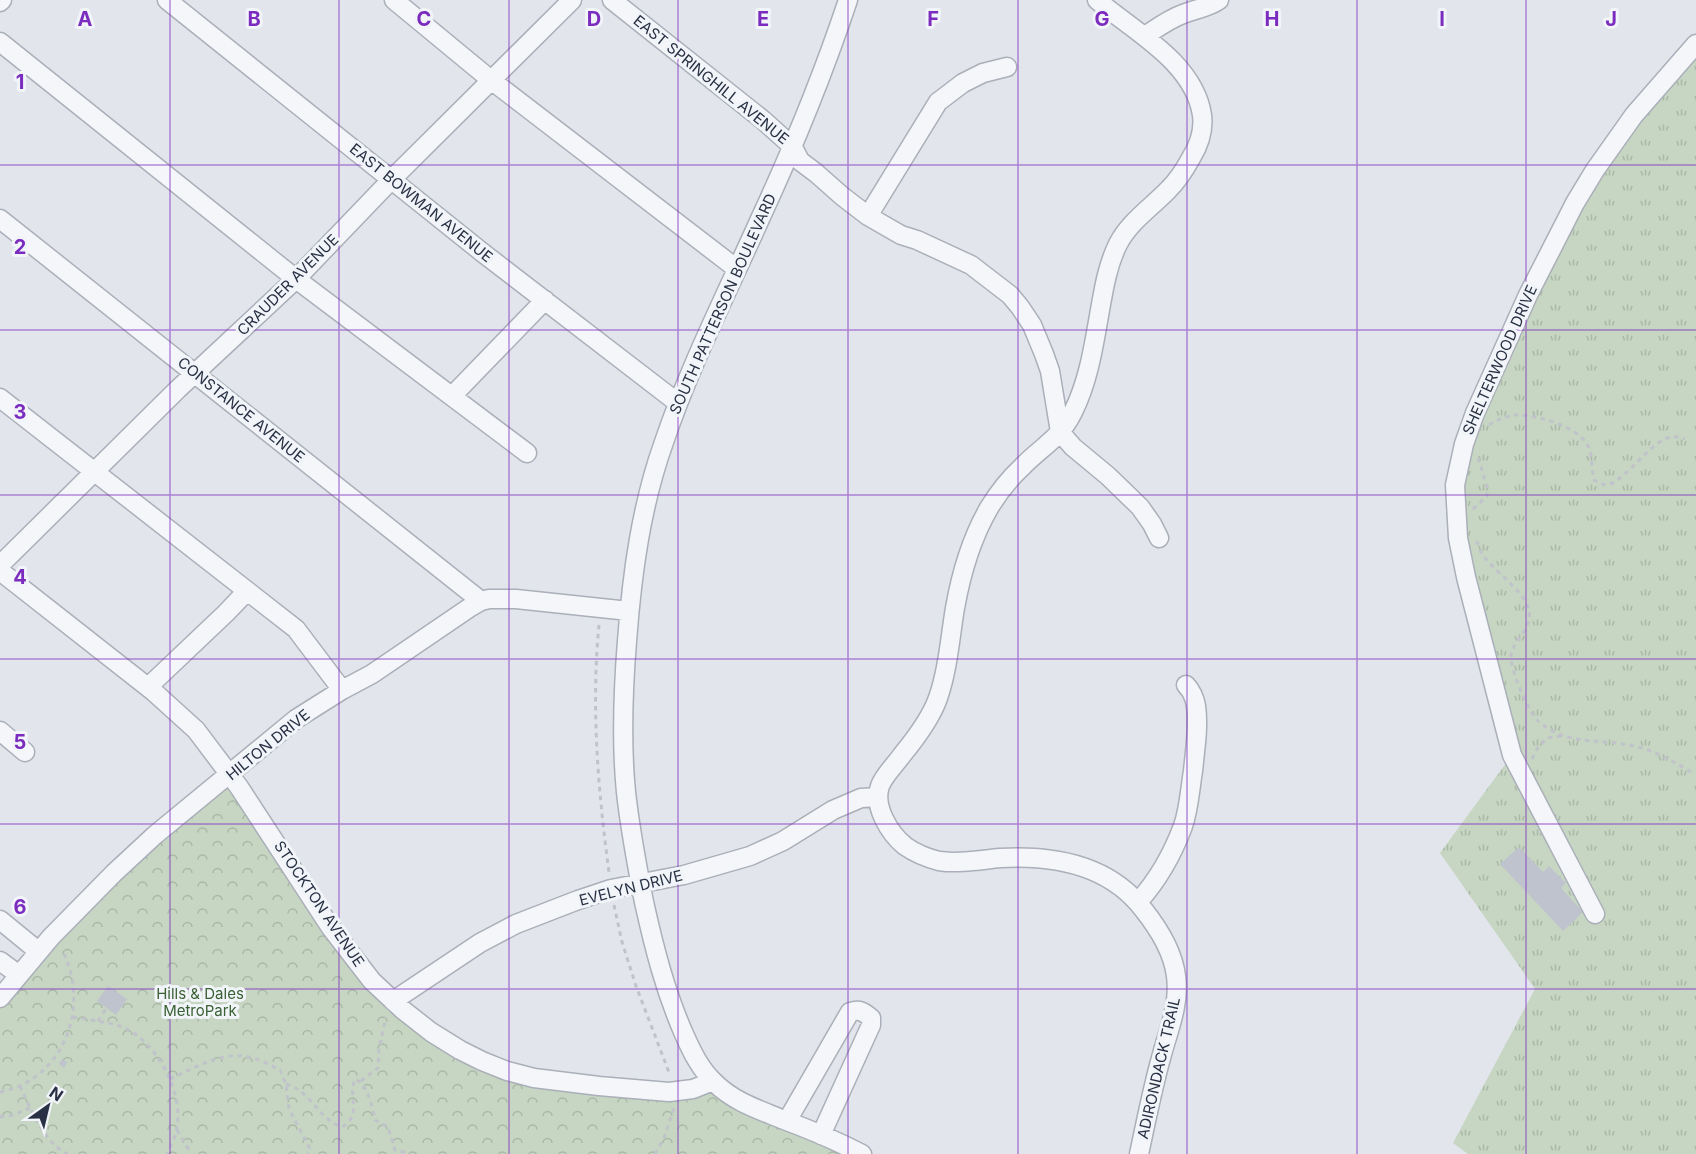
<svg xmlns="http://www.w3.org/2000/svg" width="1696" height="1154" viewBox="0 0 1696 1154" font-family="Inter,sans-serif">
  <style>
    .grass { fill: url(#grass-tufts) }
    .forest { fill: url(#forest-crowns) }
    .building { fill: #bec3ce }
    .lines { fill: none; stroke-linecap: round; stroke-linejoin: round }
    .minor-casing { stroke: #aaafb9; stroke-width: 21 }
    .path { stroke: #c0c3ca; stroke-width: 3; stroke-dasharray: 4.5 4.5; stroke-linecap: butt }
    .minor { stroke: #f5f6f9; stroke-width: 18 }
    .grid { fill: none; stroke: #7b2cbf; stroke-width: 1.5; stroke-opacity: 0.55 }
    .labels { text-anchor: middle; stroke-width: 6; stroke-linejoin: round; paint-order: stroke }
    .street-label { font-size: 15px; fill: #283144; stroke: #f1f4f8 }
    .park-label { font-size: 15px; fill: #3a6134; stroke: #f1f4f8 }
    .grid-label { font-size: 20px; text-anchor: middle; font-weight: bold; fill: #7b2cbf; stroke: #f1f4f8; stroke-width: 6; stroke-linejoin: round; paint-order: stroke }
  </style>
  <defs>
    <pattern id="grass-tufts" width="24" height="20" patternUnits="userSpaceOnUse" patternTransform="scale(1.5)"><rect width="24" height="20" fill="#c6d6c2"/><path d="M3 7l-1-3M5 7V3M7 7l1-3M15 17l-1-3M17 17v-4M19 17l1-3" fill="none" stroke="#aab8a8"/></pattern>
    <pattern id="forest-crowns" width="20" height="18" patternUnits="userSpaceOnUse" patternTransform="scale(1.5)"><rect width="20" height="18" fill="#c6d6c2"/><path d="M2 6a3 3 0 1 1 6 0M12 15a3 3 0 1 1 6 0" fill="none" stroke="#aab8a8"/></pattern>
  </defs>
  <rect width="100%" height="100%" fill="#e2e5eb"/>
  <path class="grass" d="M1696,44v1110h-228l-15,-11 82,-154 -95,-136 72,-98 -46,-178 -8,-110 117,-264z"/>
  <path class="forest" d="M230,775l142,206 88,69 139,36 114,-5 149,73h-862v-156l38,-47z"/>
  <path class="building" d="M1519,847l24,25 6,-6 17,17 -5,5 22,24 -20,19 -63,-67z
    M108,986l19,13 -11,16 -19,-14z
    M62,1059l5,3 -3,6 -5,-4z"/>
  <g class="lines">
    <g class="minor-casing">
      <path id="minor" d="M167,0l316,253 195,150
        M394,0l97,80 246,189
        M612,0l151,120 30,27 7,14 16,12 26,23 26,20 33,19 16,5 54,25 39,30 10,12 12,18 12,29 6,17 10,61 13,15 35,29 32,31 12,17 7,14
        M848,0c-25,75 -55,148 -88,219 -33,74 -70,146 -96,223 -23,64 -32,132 -37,199 -4,50 -6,101 -1,151 4,37 11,74 18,110 10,45 21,89 40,132 8,18 16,35 31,49 19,19 45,27 69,37 27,10 53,21 78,34
        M1097,0c36,31 97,62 105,115 2,15 -3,30 -11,43 -6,11 -13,22 -22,31 -17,18 -39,32 -51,55 -10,20 -14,43 -18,66 -6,34 -11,70 -27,102 -14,28 -31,34 -51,55 -13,12 -24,26 -33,41 -18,31 -28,66 -34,100 -5,30 -7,61 -17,90 -7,20 -22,40 -36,57 -7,10 -18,20 -22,31 -7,20 9,47 25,60 10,7 22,12 34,15 20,3 41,-1 61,-3 53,-3 109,7 143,51 16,20 30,42 33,67 4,29 -8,55 -15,82 -9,32 -15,64 -22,96
        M0,2l2,-2
        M1145,36c12,-8 24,-17 38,-22 12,-5 25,-6 36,-14
        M0,42l296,237 231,174
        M868,216l70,-114 25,-19 20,-10 24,-6
        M0,219l481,382
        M452,396l93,-96
        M0,398l296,231 46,61
        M0,565l178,-176 118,-110 96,-100 180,-179
        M0,571l154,121 42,38 43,57 92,141 41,53 31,29 28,22 29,18 22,11 25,10 27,7 65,8 70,6 24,-3 20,-8
        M148,687l78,-74 21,-22
        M0,731l25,21
        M1138,902c19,-21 35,-49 45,-76 6,-17 7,-37 10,-55 2,-21 6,-44 3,-65 -1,-7 -5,-16 -10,-21
        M1595,914l-83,-159 -46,-178 -8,-39 -3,-53 9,-41 11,-31 53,-118 47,-92 20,-33 39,-55 62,-71
        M0,920l38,31
        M0,961l19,14
        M0,998l51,-61 63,-64 41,-38 141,-116 46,-29 30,-16 97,-66 12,-7 8,-2h27l113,12
        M393,1001l87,-58 36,-19 62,-24 33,-11 73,-14 66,-19 33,-15 50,-31 28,-12 17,-1
        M787,1121l63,-109c10,-3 14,0 21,6v7l-50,110"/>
    </g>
    <path class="path" d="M1489,425c8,-5 18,-9 26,-10 20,-1 61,11 72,29 6,10 4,23 7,36 4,2 9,5 13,5 19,-4 44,-45 64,-48 4,-1 10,1 14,2
      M1473,509l14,-13v-9l-9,-30
      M1477,541c1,4 3,9 5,13 11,16 43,38 47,56 4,20 -17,30 -18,46 -1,13 17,54 26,64 6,6 19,14 27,16 20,6 40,5 59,8 26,3 46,15 68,28
      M599,625c-8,82 -1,165 10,247
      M1532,759l5,-10 10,-11 15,-2
      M614,905l8,37 14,44 34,89
      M73,1017c15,3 40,5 54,12 32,17 56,63 50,99 -1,9 -7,18 -10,26
      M98,1021l9,-14
      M170,1079c29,-13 57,-32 89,-19 8,3 15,7 21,10l6,14 3,25 21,40 -2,5
      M361,1081l17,-13 1,-19 7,-32
      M286,1084c26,7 31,35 56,43 21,-12 5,-31 13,-48 13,6 17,27 20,41l13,7 7,23 16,4
      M20,1086c10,22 25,59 48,68
      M0,1092c65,-13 91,-87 62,-142
      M0,1117l13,-2 17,-7
      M177,1130l13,22
      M655,1154l9,-16 10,-30"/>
    <use href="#minor" class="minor"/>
  </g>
  <path class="grid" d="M170,0v1154M339,0v1154M509,0v1154M678,0v1154M848,0v1154M1018,0v1154M1187,0v1154M1357,0v1154M1526,0v1154M0,165h1696M0,330h1696M0,495h1696M0,659h1696M0,824h1696M0,989h1696"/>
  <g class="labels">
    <g class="street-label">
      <text transform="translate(711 80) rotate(39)" y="5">EAST SPRINGHILL AVENUE</text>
      <text transform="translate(421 203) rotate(39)" y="5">EAST BOWMAN AVENUE</text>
      <text transform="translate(288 285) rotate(-45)" y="5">CRAUDER AVENUE</text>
      <text transform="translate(723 304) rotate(-66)" y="5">SOUTH PATTERSON BOULEVARD</text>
      <text transform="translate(1500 360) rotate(-66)" y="5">SHELTERWOOD DRIVE</text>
      <text transform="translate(241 410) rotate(39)" y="5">CONSTANCE AVENUE</text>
      <text transform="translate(268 745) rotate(-39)" y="5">HILTON DRIVE</text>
      <text transform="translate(631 888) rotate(-14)" y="5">EVELYN DRIVE</text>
      <text transform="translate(319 904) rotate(56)" y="5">STOCKTON AVENUE</text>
      <text transform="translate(1159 1068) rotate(-77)" y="5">ADIRONDACK TRAIL</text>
    </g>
    <g class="park-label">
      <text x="200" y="999">Hills &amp; Dales<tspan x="200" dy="17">MetroPark</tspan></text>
    </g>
  </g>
  <g class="grid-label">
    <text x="85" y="26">A</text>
    <text x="254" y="26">B</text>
    <text x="424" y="26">C</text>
    <text x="594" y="26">D</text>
    <text x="763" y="26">E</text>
    <text x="933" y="26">F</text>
    <text x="1102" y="26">G</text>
    <text x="1272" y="26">H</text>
    <text x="1442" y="26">I</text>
    <text x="1611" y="26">J</text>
    <text x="20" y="89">1</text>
    <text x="20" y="254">2</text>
    <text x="20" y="419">3</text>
    <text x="20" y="584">4</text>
    <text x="20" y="749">5</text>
    <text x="20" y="914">6</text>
  </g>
  <g transform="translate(48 1106) rotate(34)" stroke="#f1f4f8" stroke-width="4.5" paint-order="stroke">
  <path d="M0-4.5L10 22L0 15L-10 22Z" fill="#283144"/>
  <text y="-9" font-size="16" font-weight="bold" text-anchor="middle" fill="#283144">N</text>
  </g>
</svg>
